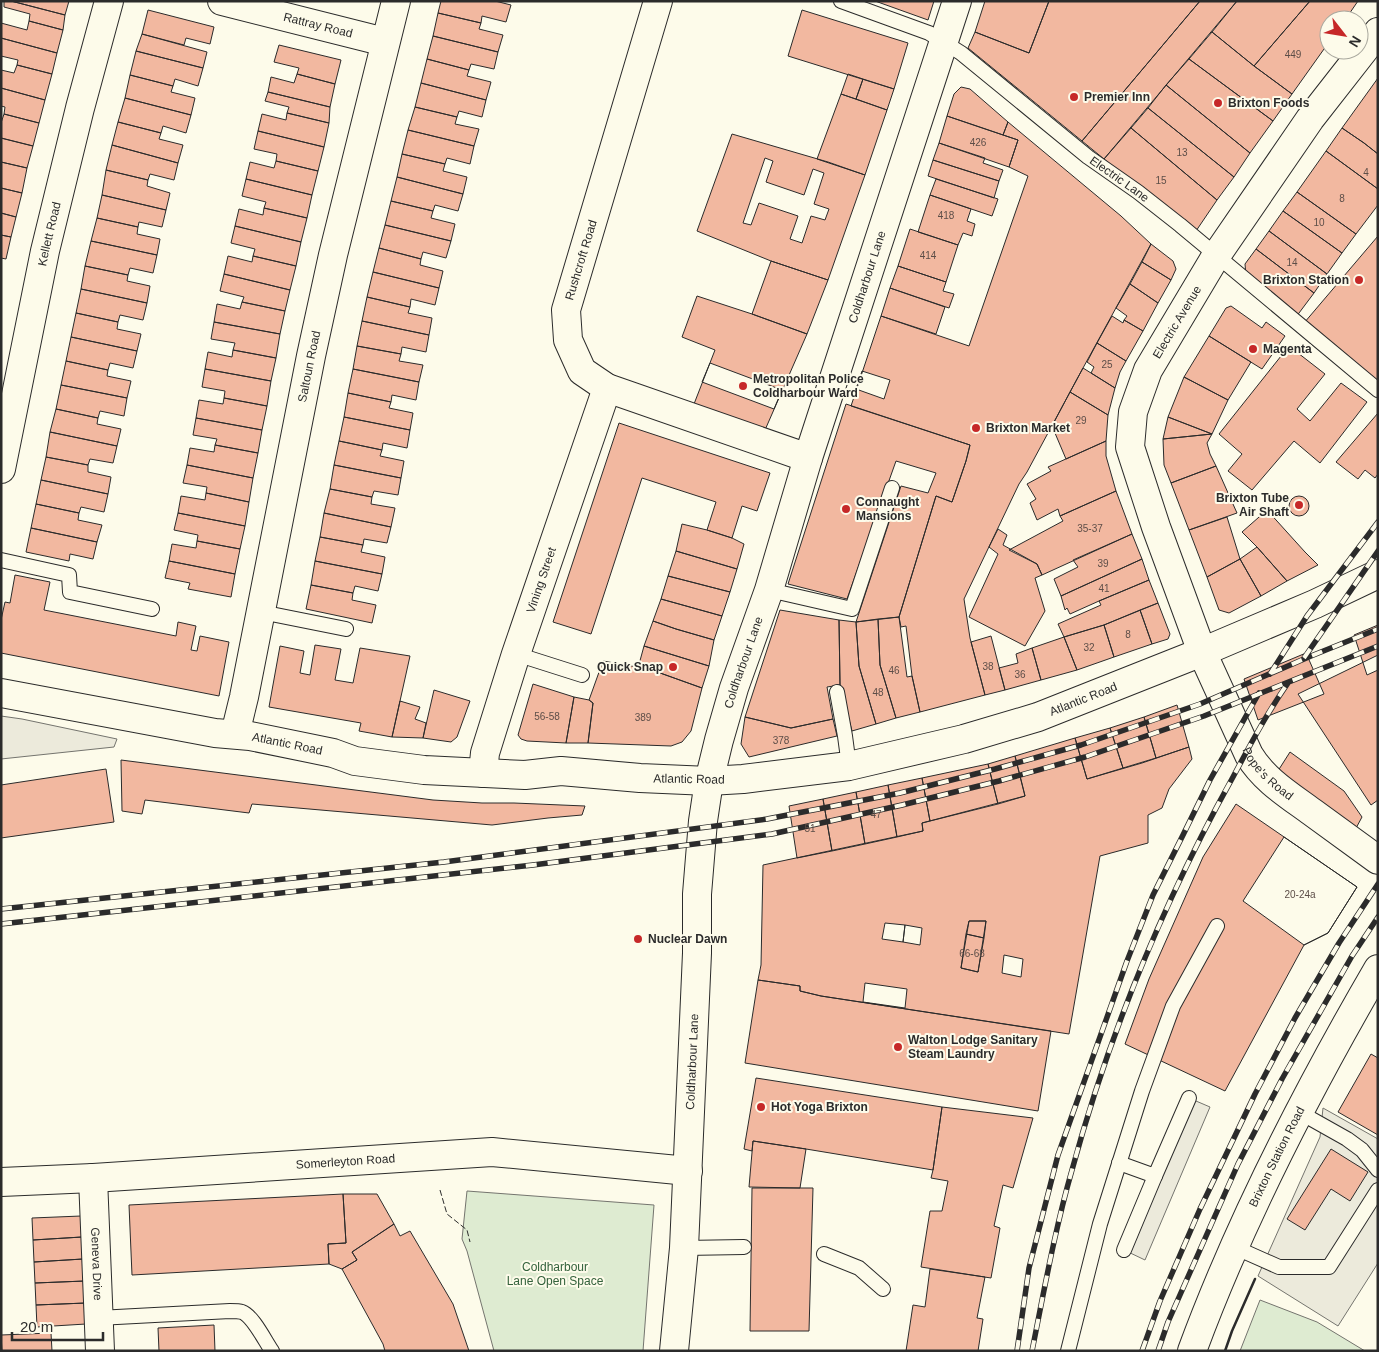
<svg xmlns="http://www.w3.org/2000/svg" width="1379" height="1352" viewBox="0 0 1379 1352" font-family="Arial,sans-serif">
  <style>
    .green { fill: #deebd1; stroke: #74746e }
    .parking { fill: #eceadb; stroke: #74746e }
    .building { fill: #f2b8a0; stroke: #2b2b2b; fill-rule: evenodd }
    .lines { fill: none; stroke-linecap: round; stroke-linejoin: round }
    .lane-casing { stroke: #2b2b2b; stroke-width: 16 }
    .street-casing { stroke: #2b2b2b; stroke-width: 30 }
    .secondary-casing { stroke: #2b2b2b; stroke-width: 30 }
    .primary-casing { stroke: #2b2b2b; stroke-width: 30 }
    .lane { stroke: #fdfbea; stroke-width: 14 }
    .street { stroke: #fdfbea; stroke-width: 28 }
    .secondary { stroke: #fdfbea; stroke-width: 28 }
    .primary { stroke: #fdfbea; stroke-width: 28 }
    .rail-casing { stroke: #2b2b2b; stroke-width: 5.5 }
    .rail { stroke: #fdfbea; stroke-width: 4; stroke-dasharray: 11; stroke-linecap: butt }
    .fence { stroke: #2b2b2b; stroke-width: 1; stroke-dasharray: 6 2.5; stroke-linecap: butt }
    .wall { stroke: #2b2b2b; stroke-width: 2.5 }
    .poi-dot { fill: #c62828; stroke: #fdfbea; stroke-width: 2 }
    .labels { text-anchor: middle; stroke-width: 4; stroke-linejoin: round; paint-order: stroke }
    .number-label { font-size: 10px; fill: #5d4e48 }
    .street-label { font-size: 12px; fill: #2b2b2b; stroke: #fdfbea }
    .poi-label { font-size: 12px; font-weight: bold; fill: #2b2b2b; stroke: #fdfbea; text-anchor: start }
    .park-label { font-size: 12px; fill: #34623c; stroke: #fdfbea }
  </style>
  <rect width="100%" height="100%" fill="#fdfbea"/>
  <path class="green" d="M467,1191l187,14 -11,146h-149l-27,-100 -5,-12z
    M1260,1300l57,22 48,29h-125z"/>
  <path class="parking" d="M1,716l21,3 95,20 -3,8 -113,12z
    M1189,1098l21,9 -65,153 -21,-10z
    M1323,1108l55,31v124l-40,63 -80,-50 62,-139z"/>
  <path class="building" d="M4,1h7l54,14 -2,15 -34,-9 1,-7 -26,-7z
    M11,1h58l-4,14z
    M441,1h54l16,4 -5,17 -24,-6 -1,7 -43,-10z
    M875,1h59l-6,19z
    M985,1h64l-20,52 -54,-21z
    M1049,1h151l-118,140 -114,-93 7,-16 54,21z
    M1200,1h37l-133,158 -22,-18z
    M1237,1h73l-56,65 -42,-34z
    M1310,1h48l-13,19h-16v22l-37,52 -38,-28z
    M148,10l66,17 -4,17 -24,-6 -2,7 -42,-11z
    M802,10l106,33 -14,46 -106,-33z
    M438,13l43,10 -2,6 24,6 -5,17 -65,-16z
    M29,21l34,9 -6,23 -56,-15v-15l26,7z
    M1212,32l42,34 38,28 -19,27 -84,-62z
    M142,34l65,18 -4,16 -67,-17z
    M433,36l65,16 -4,17 -23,-5 -2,6 -42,-11z
    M1,38l56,15 -5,21 -35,-9 1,-5 -17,-4z
    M279,45l62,15 -6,24 -38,-10 2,-6 -25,-6z
    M136,51l67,17 -5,18 -23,-7 -2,7 -43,-11z
    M427,59l42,11 -2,6 24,6 -5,18 -65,-17z
    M1189,59l84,62 -23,32 -84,-68z
    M17,65l35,9 -7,26 -44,-12v-18l13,3z
    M297,74l38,10 -5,23 -62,-15 3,-15 23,6z
    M848,74l15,5 -7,20 -15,-5z
    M130,75l43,11 -2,6 24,6 -4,17 -66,-17z
    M1378,78v76l-14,-11 -22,-15z
    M863,79l31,10 -7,21 -31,-11z
    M421,83l65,17 -4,17 -23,-6 -2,6 -42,-10z
    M1166,85l84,68 -16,24 -86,-69z
    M961,87l9,2 38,33 -5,13 -56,-19 7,-22z
    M1,88l44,12 -6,23 -35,-9 1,-7 -4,-1z
    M268,92l62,15 -1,16 -42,-10 2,-6 -24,-6z
    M841,94l46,16 -22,65 -48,-16z
    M125,98l66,17 -5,18 -23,-7 -2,7 -43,-11z
    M415,107l42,10 -2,7 24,5 -5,17 -66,-16z
    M1148,108l86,69 -17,23 -86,-72z
    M287,113l42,10 -5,24 -66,-16 4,-17 24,6z
    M4,114l35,9 -6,23 -32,-8v-15z
    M947,116l71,24 -9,27 -70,-24z
    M118,122l43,11 -2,6 24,6 -5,18 -66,-18z
    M1008,122l113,94 30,28 -68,124 -56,104 -8,12 -55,115 6,39 15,57 -65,17 -8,-36 -6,-50 -5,1 -2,-10 37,-121 16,6 14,-41 4,-16 -119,-39 30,-90 88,30 59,-170 -19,-9 9,-27 -15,-5z
    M1131,128l86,72 -21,31h-7l-85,-72z
    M1342,128l22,15 14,11v35l-52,-38z
    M408,130l66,16 -4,18 -23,-6 -2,6 -43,-10z
    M258,131l66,16 -6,24 -42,-10 1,-7 -23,-5z
    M732,134l96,28 37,13 -37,105 -57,-19 -74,-30zM765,158l8,3 -7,21 38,13 9,-26 11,4 -10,31 15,5 -4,11 -14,-4 -9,27 -12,-4 8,-23 -39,-13 -8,22 -8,-2z
    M1,138l32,8 -6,22 -26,-6z
    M939,143l46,15 -2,5 20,7 -4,11 -66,-21z
    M112,145l66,18 -4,17 -24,-6 -2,6 -42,-10z
    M1326,151l52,38v16l-22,29 -59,-42z
    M402,154l43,10 -2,7 24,6 -4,17 -66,-17z
    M933,160l66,21 -5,17 -66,-22z
    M276,161l42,10 -6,24 -66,-16 4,-17 24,6z
    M1,162l26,6 -5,25 -21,-5z
    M106,170l42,10 -1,6 23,7 -4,17 -64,-15z
    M397,177l66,17 -5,17 -23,-6 -2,6 -42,-10z
    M246,179l66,16 -5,23 -43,-10 2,-6 -24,-6z
    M936,179l62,20 -6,17 -62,-21z
    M1,188l21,5 -6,24 -15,-4z
    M1297,192l59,42 -14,19 -59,-42z
    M102,195l64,15 -4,17 -23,-5 -1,5 -41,-9z
    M930,195l41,14 -4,12 8,3 -3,12 -9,-3 -5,12 -40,-13z
    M391,201l42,10 -2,7 24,6 -4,17 -66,-16z
    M264,208l43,10 -6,24 -66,-16 4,-17 24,6z
    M1283,211l59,42 -15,21 -58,-43z
    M1,213l15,4 -5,20 -10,-2z
    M97,218l41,9 -1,7 23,5 -3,16 -66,-14z
    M385,225l66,16 -5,17 -23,-6 -2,7 -42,-11z
    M235,226l66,16 -5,24 -43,-10 2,-7 -24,-6z
    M910,229l48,16 -12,37 -48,-16z
    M1269,231l58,43 -13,19 -58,-44z
    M1,235l10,2 -5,22 -5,-1z
    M1378,236v148l-74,-61z
    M91,241l66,14 -4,18 -23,-5 -2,7 -43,-9z
    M1151,244l22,17 3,8 -5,11 -29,-18z
    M379,248l42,11 -1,6 23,6 -4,17 -66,-16z
    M1256,249l58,44 -18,24 -50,-41 -1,-12z
    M228,256l24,6 1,-6 43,10 -6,24 -66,-16z
    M771,261l57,19 -21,54 -55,-20z
    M1142,262l29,18 -13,23 -28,-19z
    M85,266l43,9 -1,6 23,5 -3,17 -66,-14z
    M898,266l48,16 -3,9 11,3 -5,14 -59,-20z
    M373,272l66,16 -4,17 -24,-6 -1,8 -43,-10z
    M224,274l66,16 -5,21 -43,-9 2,-5 -24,-6z
    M1130,284l28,19 -15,28 -19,-11 3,-4 -11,-8z
    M890,288l55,19 -9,27 -55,-18z
    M81,289l66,14 -4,17 -23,-5 -2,7 -42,-9z
    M697,296l55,18 55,20 -42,96 -71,-26 21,-54 -33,-13z
    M367,297l43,10 -2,6 24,5 -3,17 -67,-14z
    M242,302l43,9 -5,23 -66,-12 3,-18 23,5z
    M1231,306l31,22 4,-6 19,14 -23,33 -53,-33 17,-28z
    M76,313l42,9 -1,7 24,5 -4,17 -66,-14z
    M1112,316l11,7 1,-3 19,11 -17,30 -29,-18z
    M362,321l67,14 -3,17 -24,-5 -1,7 -44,-8z
    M214,322l66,12 -4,24 -43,-8 2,-7 -24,-4z
    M1209,336l42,26 -23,38 -44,-23z
    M71,337l66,14 -4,17 -23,-5 -2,7 -42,-9z
    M1097,343l29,18 -6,11 -5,16 -24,-15 3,-6 -7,-5z
    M357,346l44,8 -2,7 24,4 -4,17 -66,-13z
    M1289,346l36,28 -28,35 13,12 31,-38 26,19 -47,61 -26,-22 -42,49 -24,-19 14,-17 -23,-20z
    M233,350l43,8 -5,23 -66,-12 3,-17 24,5z
    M66,361l42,9 -1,6 24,5 -4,17 -66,-13z
    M710,363l72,27 -8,19 -72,-27z
    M1083,368l32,20 -7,27 -38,-23z
    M205,369l66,12 -4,25 -43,-8 1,-7 -23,-4z
    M353,369l66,13 -3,18 -24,-5 -1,7 -43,-9z
    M862,371l28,9 -6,19 -28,-10z
    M1184,377l44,23 -16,34 -44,-17z
    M61,385l66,13 -3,18 -24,-5 -2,7 -42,-9z
    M1070,392l38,23 -2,26 -40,18 -14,-33z
    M348,393l43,9 -2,6 24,5 -3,17 -66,-13z
    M224,398l43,8 -5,24 -66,-12 3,-18 24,4z
    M846,404l124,41 -4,16 -14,41 -16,-6 -37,121 -43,5 45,-136 27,7 8,-20 -40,-12 -49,138 -59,-15z
    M56,409l42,9 -1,6 24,5 -4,17 -67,-14z
    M1378,413v61l-3,4 -10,-8 -7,9 -22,-17z
    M344,417l66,13 -3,18 -24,-5 -1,7 -43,-9z
    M1168,417l44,17 -49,5z
    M196,418l66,12 -4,23 -43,-8 2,-6 -24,-4z
    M619,423l151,50 -13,38 -15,-5 -10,32 -25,-8 9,-28 -74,-24 -51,156 -38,-12z
    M50,432l67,14 -4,17 -23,-4 -2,6 -42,-8z
    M1212,434l-5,9 3,11 6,12 -45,17 -7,-18 -1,-26z
    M339,441l43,9 -2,6 24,5 -3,17 -67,-13z
    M1106,441v15l10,35 -56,25 -2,-7 -21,11 -7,-17 6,-4 -9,-15 24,-13 -3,-4z
    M215,445l43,8 -5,25 -66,-13 3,-17 24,4z
    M46,457l42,8v7l23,5 -3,17 -67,-14z
    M187,465l66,13 -4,24 -43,-9 1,-6 -24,-4z
    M334,465l67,13 -3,17 -24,-4 -2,6 -42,-8z
    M1216,466l21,47 -48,17 -18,-47z
    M41,480l67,14 -4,18 -23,-5 -2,6 -43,-9z
    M330,489l42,8 -1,7 24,4 -4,19 -67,-14z
    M1116,491l16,43 -90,41 -5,-11 -28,-14 54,-29 -3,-5z
    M206,493l43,9 -4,24 -67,-13 3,-17 24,4z
    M1289 506a10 10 0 1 1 20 0a10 10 0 1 1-20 0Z
    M36,504l43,9 -1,7 24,5 -5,17 -66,-14z
    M1267,510l38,42 13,13 -31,16 -30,-34 -15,-15z
    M178,513l67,13 -5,23 -43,-8 1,-6 -24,-5z
    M324,513l67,14 -4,16 -23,-4 -1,6 -43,-8z
    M1227,517l13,42 -33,18 -18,-47z
    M682,524l25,6 25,8 12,6 -7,25 -61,-18z
    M31,528l66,14 -4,17 -23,-5 -1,7 -43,-9z
    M998,529l9,6 -4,10 34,19 5,11 -7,3 10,33 -20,35 -56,-29 29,-63 -9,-7z
    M1132,534l10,25 -81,37 -7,-17 24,-12 -5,-7z
    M320,537l43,8 -2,7 24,5 -3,17 -67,-13z
    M197,541l43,8 -5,25 -66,-13 3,-17 24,4z
    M1257,547l30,34 -26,15 -21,-37z
    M676,551l61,18 -7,23 -62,-16z
    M1142,559l7,21 -50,21 -29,13 -3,-6 -2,2 -4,-14z
    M1240,559l21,37 -32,17 -10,-3 -12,-33z
    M169,561l66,13 -4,23 -43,-8 2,-6 -25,-5z
    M315,561l67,13 -4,17 -23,-5 -2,7 -42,-8z
    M15,575l35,7 -6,28 132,26 2,-14 18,4 -5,24 6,1 3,-15 29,6 -10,54 -218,-43v-33l4,-18 5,1z
    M668,576l62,16 -8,24 -61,-17z
    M1149,580l9,23 -54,22 -40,12 -6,-13 43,-19 -2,-4z
    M311,585l42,8 -1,7 24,5 -4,18 -66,-14z
    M661,599l61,17 -8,24 -38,-11 -23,-8z
    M1158,603l12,31 -2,5 -16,5 -12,-34z
    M780,610l59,10 1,65 -13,2 6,32 -42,9 -46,-11z
    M1140,610l12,34 -38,13 -10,-32z
    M899,617l8,60 5,-1 8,36 -24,6 -16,-53 -2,-46z
    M878,619l2,46 16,53 -20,6 -17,-58 -3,-44z
    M839,620l17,2 3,44 17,58 -24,7 -12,-46z
    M653,621l23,8 38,11 -5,26 -65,-20z
    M1104,625l10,32 -37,13 -13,-33z
    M1378,625v45l-11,5 -13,-40z
    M991,636l14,54 -20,5 -14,-53z
    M1064,637l13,33 -36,10 -9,-32z
    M315,645l26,4 -6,31 18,3 7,-35 50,8 -18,81 -33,-6 2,-8 -92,-16 11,-61 24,5 -4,22 10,2z
    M644,646l65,20 -7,22 -53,-19 -11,-1z
    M1032,648l9,32 -36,10 -6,-22 19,-5 -2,-9z
    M1306,653l18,41 -66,26 -14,-41z
    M1378,655v145l-7,5 -73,-111z
    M603,661l46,8 53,19 -11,43 -9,11 -11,4 -83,-3 5,-40 -4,-3z
    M533,684l41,13 -8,46 -39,-2 -6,-2 -3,-4z
    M434,690l36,11 -13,36 -6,5 -28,-4z
    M574,697l15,3 4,3 -5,40h-22z
    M400,701l20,6 -5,12 11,4 -3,15 -31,-1z
    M1177,705l12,42 -33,11 -12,-41z
    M745,717l46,11 42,-9 4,17 -88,21 -8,-13z
    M1144,717l12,41 -33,10 -13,-40z
    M1110,728l13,40 -36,11 -12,-41z
    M1075,738l12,41 55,-16 47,-16 3,12 -23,30 -7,19 -14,7v28l-48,13 -31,178 -248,-38 -21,-5v-5l-42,-6 3,-15 2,-100 160,-34 -1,-8 103,-27 -10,-40z
    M1290,752l54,39 18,26 -7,13 -79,-56z
    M1015,756l10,40 -27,8 -10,-40z
    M121,760l312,40 49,3h32l71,3 -3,9 -34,3 -56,7 -240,-21 -3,9 -104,-13 -3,14 -20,-3z
    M988,764l10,40 -68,17 -8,-43z
    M106,769l8,53 -113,16v-53z
    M922,778l8,43 -8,2 1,8 -26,6 -9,-52z
    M888,785l9,52 -32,7 -9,-52z
    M856,792l9,52 -33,7 -9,-52z
    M823,799l9,52 -35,7 -8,-52z
    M1236,804l121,83 -29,46 -24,12 -79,146 -100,-47 24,-65 54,-122z
    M1284,837l73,50 -29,46 -24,12 -61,-44z
    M969,921h17l-8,51 -17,-4z
    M969,921h17l-2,17 -18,-4z
    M885,923l20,2 -2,17 -21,-3z
    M905,925l17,3 -2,17 -17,-3z
    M966,934l18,4 -6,34 -17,-4z
    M1004,955l19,4 -2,18 -19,-4z
    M758,980l42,6v5l21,5 230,35 -13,80 -293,-48z
    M865,983l42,6 -2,19 -42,-6z
    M1371,1054l7,4v77l-40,-23z
    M756,1078l186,29 -9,63 -127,-21 -53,-8 -1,10 -8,-2z
    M942,1107l91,11 -20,70 -10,-3 -9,41 6,2 -9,50 -70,-11 9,-56h12l6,-30 -17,-3 2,-8z
    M753,1141l53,8 -6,39 -51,-1z
    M1331,1149l37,23 -18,29 -19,-12 -26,41 -18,-11z
    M752,1188h61l-4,143h-59z
    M343,1194l3,49 -18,1 1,20 -197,11 -3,-70z
    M343,1194h34l17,30 -42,28 5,8 -15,9 -13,-5 -1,-20 18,-1z
    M81,1216l1,21 -49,3 -1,-22z
    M394,1224l6,12 10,-5 43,73 16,47h-84l-2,-7 -41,-75 15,-9 -5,-8z
    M82,1237l1,22 -49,3 -1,-22z
    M83,1259l2,22 -50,2 -1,-21z
    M930,1269l55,8 -8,41 6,1 -5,32h-72l7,-46 12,2z
    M85,1281l1,22 -50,2 -1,-22z
    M86,1303v21l-49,3 -1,-22z
    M214,1325l1,26h-56l-1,-23z
    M51,1333l1,18h-50l-1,-16z"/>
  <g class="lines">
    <g class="lane-casing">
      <g id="lane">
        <path id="s1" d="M841,1l88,32 32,20 127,104 50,35 42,33 198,165"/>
        <path d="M1,560l68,15 1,17 82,17"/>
        <path d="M769,590l83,19 40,-121"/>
        <path d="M261,612l85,17"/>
        <path d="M516,654l66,21"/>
        <path d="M837,692l8,44 4,30"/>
        <path d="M1299,1112l48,27 15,11 16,20"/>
        <path d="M1119,1163l36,13 34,-78"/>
        <path d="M1234,1247l45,20h50l49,-77"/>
        <path d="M684,1248l60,-1"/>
        <path d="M1124,1250l31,-74"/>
        <path d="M824,1254l35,14 24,21"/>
        <path d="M98,1318l132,-7c4,0 9,0 12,1 11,4 23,29 30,39"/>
        <path d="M1068,1351l32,-127 42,-133 31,-85 44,-80"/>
      </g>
    </g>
    <g class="street-casing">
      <g id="street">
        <path id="s2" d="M222,1l163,41"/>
        <path d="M658,1l-92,309 2,30 14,31 25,17 201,70"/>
        <path id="s3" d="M1378,32l-68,87 -94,137 -68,114 -15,42 -3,35 26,80 46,125 47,103c15,25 40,40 63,57 22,16 44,32 66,48"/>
        <path id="s4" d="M1,469l44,-218 35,-143 29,-107"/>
        <path id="s5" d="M1,693l214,40 35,3 83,17 22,8 69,9 101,5 36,-4 79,7 69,3"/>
        <path id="s6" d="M235,734l9,-37 67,-341 22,-101 63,-254"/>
        <path id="s7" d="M483,773l2,-20 31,-99 91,-266"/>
        <path id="s8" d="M93,1178l7,173"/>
        <path id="s9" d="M1,1182l92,-4 399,-26 196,19"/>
        <path id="s10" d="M1192,1351c49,-133 115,-260 186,-382"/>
      </g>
    </g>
    <g class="secondary-casing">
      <g id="secondary">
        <path id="s11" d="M709,781l34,-2 106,-13 115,-27 74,-22 164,-65 113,-48 63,-30"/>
      </g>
    </g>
    <g class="primary-casing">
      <g id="primary">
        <path id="s12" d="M674,1351l10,-103 13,-295v-59l6,-73 6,-40 10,-41 15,-52 35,-98 39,-132 149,-457"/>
      </g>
    </g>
    <use href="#lane" class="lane"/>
    <use href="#street" class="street"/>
    <use href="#secondary" class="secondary"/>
    <use href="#primary" class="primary"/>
    <g class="rail-casing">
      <path id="rail" d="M1304,658l74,-107
        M1270,674l37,-58 71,-94
        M1,909l443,-47 323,-43 133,-26 95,-24 86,-24 119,-41 111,-48 67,-27
        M1,924l532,-59 239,-31 130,-29 97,-24 86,-24 119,-41 174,-70
        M1017,1351l12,-83 29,-113 69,-194 26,-66 30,-60 27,-55 49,-87
        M1032,1351c12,-60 23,-122 40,-181 37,-136 92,-269 161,-393 17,-32 34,-64 55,-94
        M1142,1351l18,-50 40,-92 55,-115 40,-76 44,-75 39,-59
        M1158,1351l10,-29 70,-158 44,-85 70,-123 26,-39"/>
    </g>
    <use href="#rail" class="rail"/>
    <path class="fence" d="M440,1190l7,24 20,16 3,12"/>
    <path class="wall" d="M1225,1351l7,-20 23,-52"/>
  </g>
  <g class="poi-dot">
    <circle cx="1074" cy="97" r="5"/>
    <circle cx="1218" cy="103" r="5"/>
    <circle cx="1359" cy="280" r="5"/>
    <circle cx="1253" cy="349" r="5"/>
    <circle cx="743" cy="386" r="5"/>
    <circle cx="976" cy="428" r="5"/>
    <circle cx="1299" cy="505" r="5"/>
    <circle cx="846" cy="509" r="5"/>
    <circle cx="673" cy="667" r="5"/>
    <circle cx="638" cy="939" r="5"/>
    <circle cx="898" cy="1047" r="5"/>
    <circle cx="761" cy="1107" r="5"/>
  </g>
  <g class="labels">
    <g class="number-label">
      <text x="1293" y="58">449</text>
      <text x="978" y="146">426</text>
      <text x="1182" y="156">13</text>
      <text x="1366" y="176">4</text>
      <text x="1161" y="184">15</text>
      <text x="1342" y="202">8</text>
      <text x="946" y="219">418</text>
      <text x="1319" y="226">10</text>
      <text x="928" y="259">414</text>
      <text x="1292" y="266">14</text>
      <text x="1107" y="368">25</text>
      <text x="1081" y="424">29</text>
      <text x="1090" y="532">35-37</text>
      <text x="1103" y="567">39</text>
      <text x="1104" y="592">41</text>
      <text x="1128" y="638">8</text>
      <text x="1089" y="651">32</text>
      <text x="988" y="670">38</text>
      <text x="894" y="674">46</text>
      <text x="1020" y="678">36</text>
      <text x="878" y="696">48</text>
      <text x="547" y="720">56-58</text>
      <text x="643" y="721">389</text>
      <text x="781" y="744">378</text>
      <text x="876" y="818">47</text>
      <text x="810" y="832">51</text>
      <text x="1300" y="898">20-24a</text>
      <text x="972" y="957">66-68</text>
    </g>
    <g class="street-label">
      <text dy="4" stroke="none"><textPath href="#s2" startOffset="99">Rattray Road</textPath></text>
      <text dy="4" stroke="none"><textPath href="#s1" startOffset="334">Electric Lane</textPath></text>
      <text dy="4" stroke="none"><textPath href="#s4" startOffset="240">Kellett Road</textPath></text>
      <text transform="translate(581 260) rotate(-73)" y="4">Rushcroft Road</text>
      <text dy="4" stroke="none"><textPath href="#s12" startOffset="1100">Coldharbour Lane</textPath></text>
      <text transform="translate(1177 322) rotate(-59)" y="4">Electric Avenue</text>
      <text dy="4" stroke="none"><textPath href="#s6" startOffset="375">Saltoun Road</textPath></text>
      <text dy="4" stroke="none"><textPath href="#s7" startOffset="202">Vining Street</textPath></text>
      <text dy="4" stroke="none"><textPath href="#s12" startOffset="695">Coldharbour Lane</textPath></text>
      <text dy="4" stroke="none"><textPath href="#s11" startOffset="385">Atlantic Road</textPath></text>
      <text dy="4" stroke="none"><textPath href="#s5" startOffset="291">Atlantic Road</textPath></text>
      <text dy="4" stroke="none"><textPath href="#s3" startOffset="846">Pope's Road</textPath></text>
      <text transform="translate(689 779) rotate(1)" y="4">Atlantic Road</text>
      <text dy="4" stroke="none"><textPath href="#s12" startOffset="290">Coldharbour Lane</textPath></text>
      <text dy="4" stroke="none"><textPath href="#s10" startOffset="212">Brixton Station Road</textPath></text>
      <text dy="4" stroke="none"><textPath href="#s9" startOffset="345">Somerleyton Road</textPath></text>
      <text dy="4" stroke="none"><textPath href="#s8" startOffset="86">Geneva Drive</textPath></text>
    </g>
    <g class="poi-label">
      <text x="1084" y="101">Premier Inn</text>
      <text x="1228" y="107">Brixton Foods</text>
      <text x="1349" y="284" text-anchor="end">Brixton Station</text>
      <text x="1263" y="353">Magenta</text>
      <text x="753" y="383">Metropolitan Police<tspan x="753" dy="14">Coldharbour Ward</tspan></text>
      <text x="986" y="432">Brixton Market</text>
      <text x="1289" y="502" text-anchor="end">Brixton Tube<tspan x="1289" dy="14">Air Shaft</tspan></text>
      <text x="856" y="506">Connaught<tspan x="856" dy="14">Mansions</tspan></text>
      <text x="663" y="671" text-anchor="end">Quick Snap</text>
      <text x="648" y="943">Nuclear Dawn</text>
      <text x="908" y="1044">Walton Lodge Sanitary<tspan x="908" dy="14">Steam Laundry</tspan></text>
      <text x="771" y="1111">Hot Yoga Brixton</text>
    </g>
    <g class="park-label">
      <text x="555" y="1271">Coldharbour<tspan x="555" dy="14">Lane Open Space</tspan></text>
    </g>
  </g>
  <rect width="1379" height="1352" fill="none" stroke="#2b2b2b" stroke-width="5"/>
  <g transform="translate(1344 35) rotate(121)"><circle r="24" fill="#fdfbea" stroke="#a9a89e"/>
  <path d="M0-4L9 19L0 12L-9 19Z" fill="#c62828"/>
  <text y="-8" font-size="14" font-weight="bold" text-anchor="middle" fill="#2b2b2b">N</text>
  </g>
  <path d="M12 1332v8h91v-8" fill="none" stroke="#2b2b2b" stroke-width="2.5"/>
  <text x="20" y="1332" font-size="15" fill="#2b2b2b" stroke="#fdfbea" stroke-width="4" paint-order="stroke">20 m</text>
</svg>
